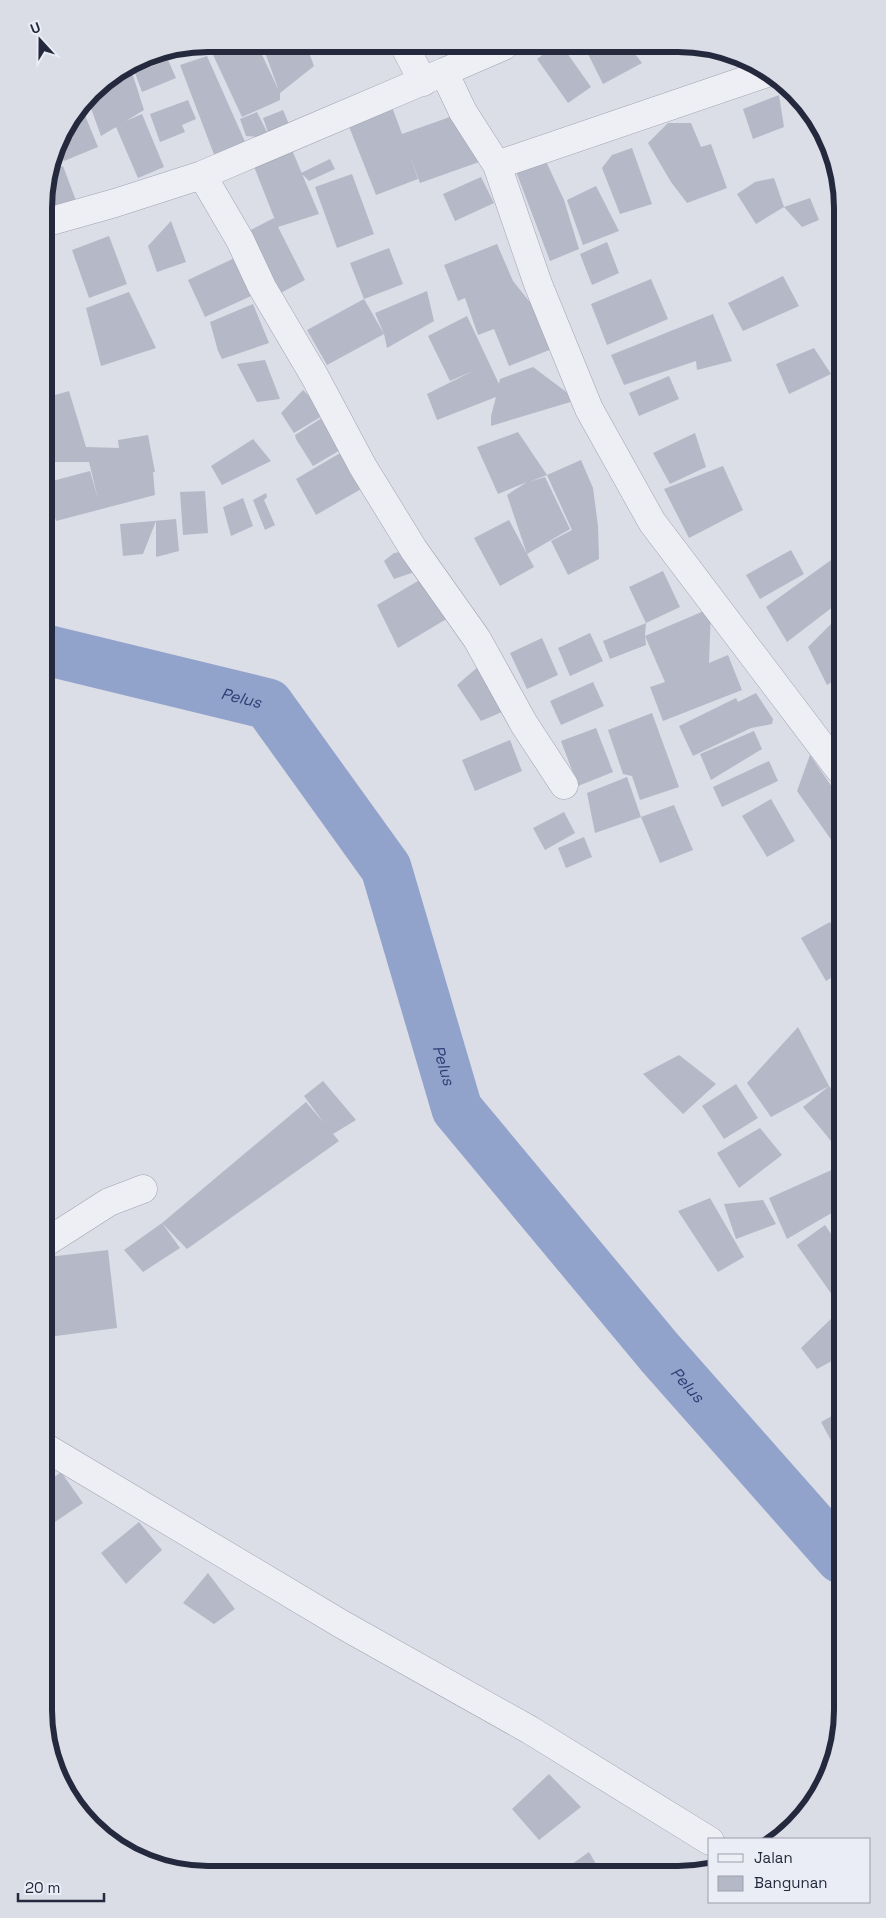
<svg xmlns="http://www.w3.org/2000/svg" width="886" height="1918" viewBox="0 0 886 1918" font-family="'Space Grotesk',sans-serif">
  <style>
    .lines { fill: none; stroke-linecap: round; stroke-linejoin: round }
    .river { stroke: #92a3cb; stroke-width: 51 }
    .building { fill: #b5b8c7 }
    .minor-casing { stroke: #a0a3b1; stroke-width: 29 }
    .minor { stroke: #eeeff5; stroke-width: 28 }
    .labels { text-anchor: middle; stroke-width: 5; stroke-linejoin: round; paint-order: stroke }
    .water-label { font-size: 16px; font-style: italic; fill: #2b3e75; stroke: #eaedf5 }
    .rim { fill: none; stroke: #24293e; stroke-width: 6 }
  </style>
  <rect width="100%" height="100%" fill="#dbdde7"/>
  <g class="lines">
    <path class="river" id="s1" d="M46,650l222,54 118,164 71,241 203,244 181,205"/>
  </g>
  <path class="building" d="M208,44h49l22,47 -17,-47h44l8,22 -34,27v7l-38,17z
    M314,44l22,1 -20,5z
    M444,45h26l-15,15z
    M555,46h7l29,41 -23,16 -31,-44z
    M584,46h45l13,17 -39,21z
    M207,56l39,88 -31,13 -35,-92z
    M168,60l8,18 -34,14 -7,-19z
    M130,66l14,44 -18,11 16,-7 22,53 -26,11 -22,-51 -15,9 -13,-36 12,-15z
    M779,95l5,32 -31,12 -10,-30z
    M188,100l8,19 -14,6 3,7 -25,10 -10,-28z
    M392,107l10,27 59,-21 18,49 -59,21 -11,-30 9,26 -42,16 -28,-71z
    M82,108l16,39 -34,14 -6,-15 3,-11z
    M283,110l8,19 -21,9 -24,-2 -6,-17 17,-7 13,26 -7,-20z
    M668,123h23l10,24 10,-3 16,44 -40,15 -16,-21 -23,-39z
    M632,148l20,56 -32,10 -18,-46 10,-13z
    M292,150l27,64 -41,13 27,53 -30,16 -32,-62 31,-16 3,7 -24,-61z
    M543,155l21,45 15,49 -29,12 -36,-95z
    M330,159l5,10 -26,12 -8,-8z
    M63,166l15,40 -23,3 -7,-25 4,-14z
    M352,174l22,60 -37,14 -22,-61z
    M481,177l13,26 -39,18 -12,-27z
    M774,178l10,29 -28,17 -19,-30 18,-12z
    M596,186l23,45 -36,14 -16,-45z
    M810,198l9,22 -17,7 -18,-20z
    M171,221l15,41 -29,10 -9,-26z
    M109,236l18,48 -38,14 -17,-48z
    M607,242l12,31 -27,12 -12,-31z
    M497,244l16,37 24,30 15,38 -43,17 -15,-37 -16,6 -13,-37 -7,3 -14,-36z
    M389,248l14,36 -39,15 -14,-36z
    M243,254l17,38 -55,25 -17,-37z
    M783,276l16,30 -56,25 -15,-28z
    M651,279l17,40 -61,26 -16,-41z
    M427,291l7,30 -47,27 -3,-14 -57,31 -20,-35 57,-31 20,35 -9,-21z
    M129,292l27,56 -55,18 -15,-58z
    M253,304l16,39 -47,16 -4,-8 -8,-29z
    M713,314l19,47 -35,9 -1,-9 -72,24 -13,-30z
    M467,316l32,68 1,-5 33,-12 44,33 -86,26v-10l5,-19 -59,23 -10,-26 46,-23 -23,10 -22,-45z
    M814,348l17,26 -42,20 -13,-30z
    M265,360l15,39 -23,3 -20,-38z
    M669,376l10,23 -40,17 -10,-23z
    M303,390l24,23 -33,20 -13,-20z
    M69,391l17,56 33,1 -1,-8 30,-5 7,37h-2l2,23 -99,26 -11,-38 45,-12 8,28 -9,-37h-44v-32l2,-1 -2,-5v-26z
    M325,416l17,33 -29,17 -17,-27 -1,-4z
    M518,432l29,43 -18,7 16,-5 25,52 -43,25 7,13 -34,19 -26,-48 35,-18 18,34 -20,-59 20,-13 -29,12 -21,-47z
    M695,433l11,34 -36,17 -17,-31z
    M253,439l18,22 -49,24 -11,-19z
    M347,449l21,36 -52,30 -20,-36z
    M581,460l12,28 5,38 1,33 -31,16 -17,-34 21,-11 -25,-55z
    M723,466l20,44 -54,28 -25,-49z
    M205,491l3,42 -25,2 -3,-43z
    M266,493l1,4 -3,3 11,25 -10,5 -12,-30z
    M243,498l10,28 -22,10 -8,-29z
    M176,519l3,32 -23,6v-36l-13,33 -20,2 -3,-32z
    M791,550l13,24 -44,25 -14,-24z
    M407,551l13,19 -26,9 -10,-18 10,-8z
    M838,555v48l-51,39 -21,-35z
    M663,571l17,36 -34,16 -17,-36z
    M423,578l30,37 -55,33 -21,-43z
    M711,608l-2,55 19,-8 14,35 -79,31 -13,-34 15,-5 -20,-46 1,9 -36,14 -7,-18 43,-18 -1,13z
    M838,617v61l-11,7 -19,-38z
    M590,633l13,28 -33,15 -12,-28z
    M542,638l16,37 -31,14 -17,-36z
    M479,666l23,46 -21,9 -24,-36z
    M593,682l11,24 -43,19 -11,-24z
    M756,693l17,26 -1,5 -21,4 -58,28 -14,-30 57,-28 2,4z
    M652,713l27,74 -39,13 -8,-24 -9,-2 -15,-44z
    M596,728l17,44 -35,14 -17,-45z
    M754,731l8,18 -51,31 -11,-26z
    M510,740l12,31 -47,20 -13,-31z
    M810,755l29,42v54l-42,-60z
    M769,761l9,20 -56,26 -9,-20z
    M627,777l14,40 -46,16 -8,-40z
    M771,799l24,42 -28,16 -25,-41z
    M674,805l19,45 -33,13 -19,-46z
    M564,812l11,21 -30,17 -12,-22z
    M584,837l8,20 -26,11 -8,-20z
    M830,922l9,17v34l-13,8 -25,-43z
    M798,1027l31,59 11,13v34l-9,8 -28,-34 26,-21 -58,31 -24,-34z
    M679,1055l37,29 -33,30 -40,-40z
    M323,1081l33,39 -23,14 6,7 -152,108 -25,-26 144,-121 18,21 -20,-27z
    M736,1084l22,34 -34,21 -22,-33z
    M760,1128l22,27 -43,33 -22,-35z
    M836,1168l4,5v35l-53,31 -18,-41z
    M710,1198l34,59 -26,15 -40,-61z
    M763,1200l13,24 -40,15 -12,-35z
    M840,1215v19l-9,-13z
    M162,1223l18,25 -37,24 -19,-22z
    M825,1225l15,22v53l-3,2 -40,-57z
    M108,1250l9,78 -69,9v-80z
    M838,1312l2,7 1,37 -24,13 -16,-21z
    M841,1411v48l-20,-37z
    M61,1472l22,31 -34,23v-45z
    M139,1522l23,28 -36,34 -25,-31z
    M208,1573l27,36 -21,15 -31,-21z
    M549,1774l32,33 -42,33 -27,-31z
    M589,1852l10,17h-34z"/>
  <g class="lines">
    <g class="minor-casing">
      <path id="minor" d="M404,45l19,37
        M444,72l60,-26
        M497,165l267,-91
        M202,175l38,65 22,47 53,90 48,90 51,83 63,89 47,85 40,61
        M44,223l71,-20 87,-28 242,-103 19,40 34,53 41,119 51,125 63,113 187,247
        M48,1241l61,-39 34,-13
        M48,1449l295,176 187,105 180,111"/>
    </g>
    <use href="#minor" class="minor"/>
  </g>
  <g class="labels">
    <g class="water-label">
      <text dy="6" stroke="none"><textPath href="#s1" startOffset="201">Pelus</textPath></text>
      <text dy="6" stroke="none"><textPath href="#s1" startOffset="636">Pelus</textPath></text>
      <text dy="6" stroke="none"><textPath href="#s1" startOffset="1041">Pelus</textPath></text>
    </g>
  </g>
  <path d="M0 0H886V1918H0ZM208 52H678A156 156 0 0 1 834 208V1710A156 156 0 0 1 678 1866H208A156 156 0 0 1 52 1710V208A156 156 0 0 1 208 52Z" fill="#dadde6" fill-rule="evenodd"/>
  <path class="rim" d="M208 52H678A156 156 0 0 1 834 208V1710A156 156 0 0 1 678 1866H208A156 156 0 0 1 52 1710V208A156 156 0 0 1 208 52Z"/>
  <rect x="708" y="1838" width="162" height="65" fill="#eaedf5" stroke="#9b9fac"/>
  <rect x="718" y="1854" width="25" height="8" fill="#eeeff5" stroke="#9b9fac"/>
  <text x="754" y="1863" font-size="15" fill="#24293e">Jalan</text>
  <rect x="718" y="1876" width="25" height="15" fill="#b5b8c7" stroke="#9b9fac"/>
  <text x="754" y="1888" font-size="15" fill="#24293e">Bangunan</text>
  <g transform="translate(40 40) rotate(339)" stroke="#eaedf5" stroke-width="4" paint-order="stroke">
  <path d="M0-4L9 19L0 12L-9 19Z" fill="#24293e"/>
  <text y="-8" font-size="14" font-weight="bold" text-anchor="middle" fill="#24293e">U</text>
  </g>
  <path d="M18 1893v8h86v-8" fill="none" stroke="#24293e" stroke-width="2.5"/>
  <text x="25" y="1893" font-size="15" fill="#24293e" stroke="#eaedf5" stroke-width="4" paint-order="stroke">20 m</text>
</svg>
